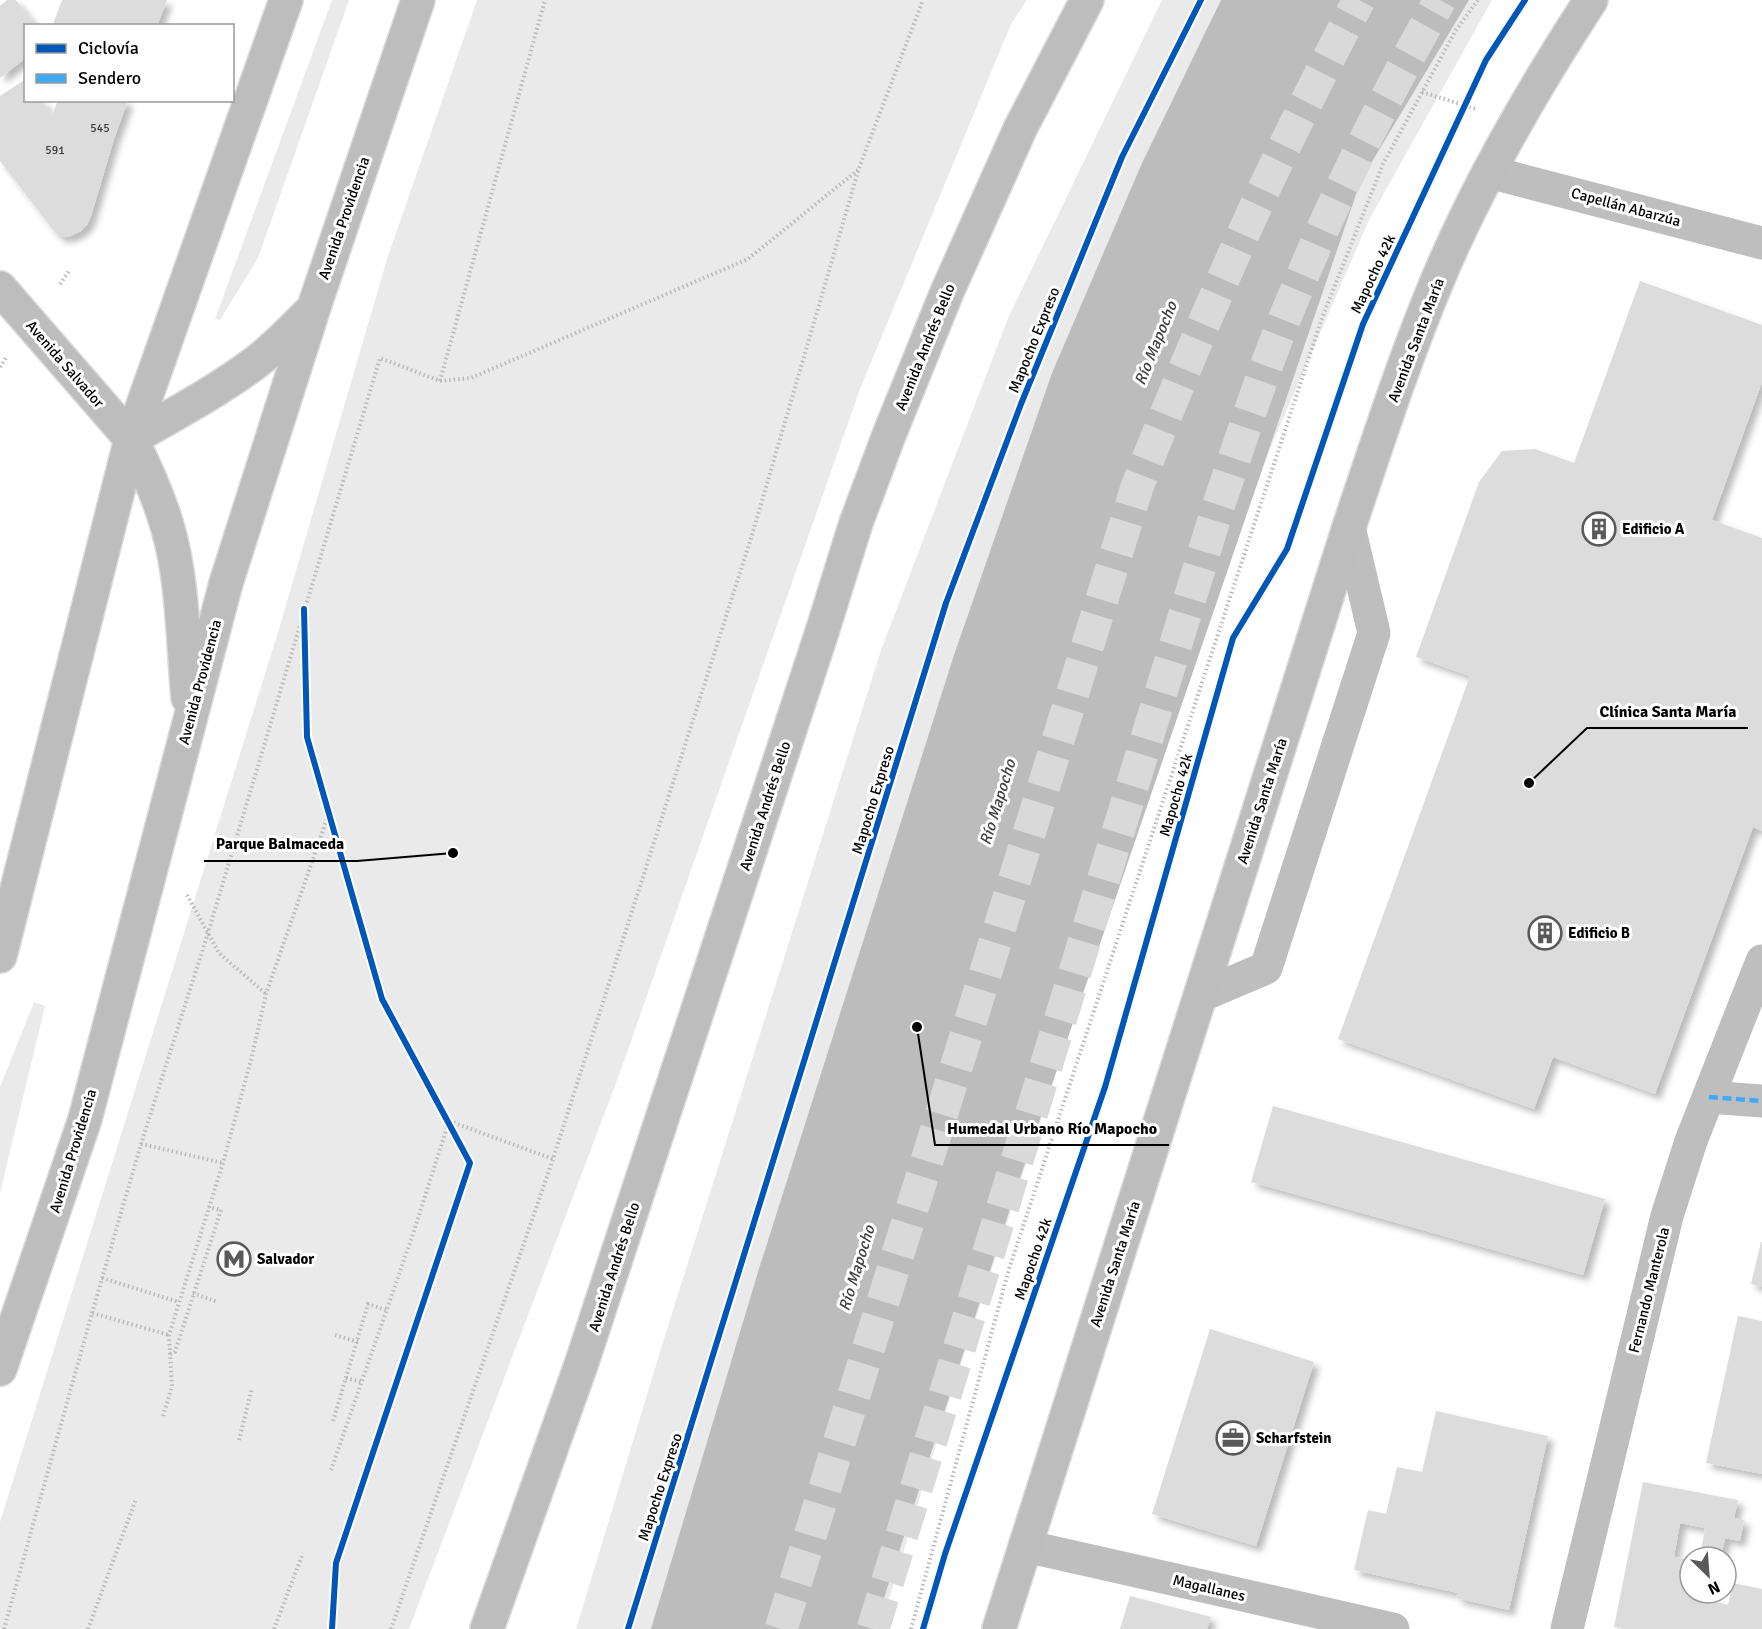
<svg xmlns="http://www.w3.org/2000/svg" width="1762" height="1629" viewBox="0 0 1762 1629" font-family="Signika,sans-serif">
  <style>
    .green { fill: #eaeaea }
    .water { fill: #bcbcbc }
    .building { fill: #dcdcdc; filter: url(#shadow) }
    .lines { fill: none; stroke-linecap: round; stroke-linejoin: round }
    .highway-tunnel { stroke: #d9d9d9; stroke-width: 33; stroke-dasharray: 33 16; stroke-linecap: butt }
    .major-casing { stroke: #dbdbdb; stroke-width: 36 }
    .path { stroke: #b8b8b8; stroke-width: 4; stroke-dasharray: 1.5 3; stroke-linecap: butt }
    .minor { stroke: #bebebe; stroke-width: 33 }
    .major { stroke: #bdbdbd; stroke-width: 33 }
    .quiet { stroke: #3fa9f5; stroke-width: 4.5; stroke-dasharray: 9 4.5; stroke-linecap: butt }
    .cycleway-casing { stroke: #fff; stroke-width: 10 }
    .cycleway { stroke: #0057b8; stroke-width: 6 }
    .labels { text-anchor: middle; stroke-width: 6; stroke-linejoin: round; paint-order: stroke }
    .number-label { font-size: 12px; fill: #373737 }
    .street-label { font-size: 15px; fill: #000; stroke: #fff }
    .poi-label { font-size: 15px; font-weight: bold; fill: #000; stroke: #fff; text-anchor: start }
    .water-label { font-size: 16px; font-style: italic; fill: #404040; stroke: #fff }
    .leader { fill: none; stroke: #000; stroke-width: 2 }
    .callout-dot { fill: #000; stroke: #fff; stroke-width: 2 }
    .callout-label { font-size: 16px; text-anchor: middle; font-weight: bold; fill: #000; stroke: #fff; stroke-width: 6; stroke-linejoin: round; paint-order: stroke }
  </style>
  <defs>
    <filter id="shadow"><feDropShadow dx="5.5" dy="5.5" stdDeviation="3" flood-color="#0004"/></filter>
  </defs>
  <rect width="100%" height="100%" fill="#fff"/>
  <path class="green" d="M332,0h17l-91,258 -38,62 -5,-1z
    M477,0h550l-16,24 -151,365 -242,689 -209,551h-409v-107l279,-893 108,-370z
    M1162,0h330l-123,220 -99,229 -96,263 -220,673 -74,244h-304l87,-287 218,-692 127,-332z
    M34,1002l11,4 -45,187v-106z"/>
  <path class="water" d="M1221,0h248l-108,180 -340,995 -147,454h-223l107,-357 195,-614 99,-285 90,-210z"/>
  <path class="building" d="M7,0h9l20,26h-10v32l-26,20v-72z
    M62,0h105l-10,26h-100l-4,-2z
    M26,79v21h16l10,16 6,-16h70l-14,39 -23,77 -4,9 -6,6 -10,5 -10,1 -7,-6 -54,-70v-65z
    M1640,281l122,44v57l-50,138 50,18v293l-9,-4 -98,267 -102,-37 -19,52 -196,-70 132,-363 -54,-19 63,-175 23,-31 33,-2 39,14z
    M1273,1106l332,93 -22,76 -332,-93z
    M1761,1242h1v45l-11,-3z
    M1738,1316l24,5v153l-56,-11z
    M1210,1329l104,33 -58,184 -104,-32z
    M1436,1411l112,25 -39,174 -53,-12 2,-5 -104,-23 14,-60 18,4 11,-47 25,5z
    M1643,1482l95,18 -4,18 10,2 -4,21 -15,-3 -4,19h-21l5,-29 -25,-5 -6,34 16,3v33h23l-1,8 16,4 5,-22 29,6v40h-138l-10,-2z
    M1130,1596l81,21 -4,12h-87z"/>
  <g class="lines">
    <path class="highway-tunnel" d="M781,1629l356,-1142c34,-86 69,-171 107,-255 36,-79 75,-156 115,-232
      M873,1629l345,-1122c25,-73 48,-147 79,-218 41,-100 90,-195 143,-289"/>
    <g class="major-casing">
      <path id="major" d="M0,288l131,151c15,29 28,58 37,90 15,51 15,115 20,169
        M131,439c42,-24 85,-47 124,-76 20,-15 37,-33 55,-51
        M0,956l131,-517 155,-439
        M0,1369l85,-250 141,-536 88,-276 104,-307
        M487,1629l95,-267 240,-730 34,-109 33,-88 58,-143 73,-163 67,-129
        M999,1629l350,-1102c28,-83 55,-167 89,-248 41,-98 95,-190 153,-279"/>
    </g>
    <path class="path" d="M1422,92l54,17
      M60,284l9,-13
      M0,367l6,-9
      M440,381l105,-381
      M187,895l32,58 47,41
      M141,1144l82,19
      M102,1278l77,24
      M193,1293l24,9
      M92,1313l49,-169 67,-211 172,-575 60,23 31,-3 277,-119 110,-89
      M335,1335l23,7
      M170,1354l5,-2 46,-142 -12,-3
      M346,1378l16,4
      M163,1416l9,-30 -3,-51 54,-172 29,-107 14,-62 63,-181
      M333,1421l35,-117 18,6
      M239,1440l13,-52
      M331,1470l82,-236 36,-113 104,38 199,-624 107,-367 64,-168
      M4,1629l88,-316 77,22
      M88,1629l48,-130
      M274,1629l29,-76
      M391,1629l162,-470
      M911,1629l98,-360 313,-951 61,-154 73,-134 22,-30"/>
    <path class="minor" d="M1489,172l273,71
      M1200,996l66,-28 108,-335 -25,-106
      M1709,1097l53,4
      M1025,1546l368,83
      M1567,1629l100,-413 24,-75 71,-180"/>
    <use href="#major" class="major"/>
    <path class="quiet" d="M1709,1097l53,4"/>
    <g class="cycleway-casing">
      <path id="cycleway" d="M304,609l3,128 75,262 88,164 -134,400 -4,66
        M628,1629l318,-1026 75,-199 101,-247 79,-157
        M923,1629l22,-75 160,-467 128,-449 54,-89 76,-225 123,-264 39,-60"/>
    </g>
    <use href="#cycleway" class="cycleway"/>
  </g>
  <defs>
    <g id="building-ring" transform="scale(1.725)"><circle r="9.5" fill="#fff" stroke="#595959" stroke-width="1.5"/><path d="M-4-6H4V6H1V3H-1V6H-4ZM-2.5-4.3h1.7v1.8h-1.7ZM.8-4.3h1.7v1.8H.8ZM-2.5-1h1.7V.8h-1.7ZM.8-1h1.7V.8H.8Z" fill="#595959"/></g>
    <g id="metro-ring" transform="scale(1.725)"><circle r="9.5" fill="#fff" stroke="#595959" stroke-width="1.5"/><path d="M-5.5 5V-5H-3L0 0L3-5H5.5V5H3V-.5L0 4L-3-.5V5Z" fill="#595959"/></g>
    <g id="office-ring" transform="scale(1.725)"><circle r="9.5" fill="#fff" stroke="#595959" stroke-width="1.5"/><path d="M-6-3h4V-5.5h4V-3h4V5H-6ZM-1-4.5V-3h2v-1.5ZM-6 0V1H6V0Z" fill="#595959"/></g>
  </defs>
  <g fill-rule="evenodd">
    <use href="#building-ring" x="1599" y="529"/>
    <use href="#building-ring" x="1545" y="933"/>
    <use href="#metro-ring" x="234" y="1259"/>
    <use href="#office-ring" x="1233" y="1438"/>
  </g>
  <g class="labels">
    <g class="number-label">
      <text x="100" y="132">545</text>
      <text x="55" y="154">591</text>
    </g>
    <g class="street-label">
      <text transform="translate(1626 207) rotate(15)" y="5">Capellán Abarzúa</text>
      <text transform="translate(344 218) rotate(-71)" y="5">Avenida Providencia</text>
      <text transform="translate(1373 274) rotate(-65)" y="5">Mapocho 42k</text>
      <text transform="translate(1034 340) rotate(-68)" y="5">Mapocho Expreso</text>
      <text transform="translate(1416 340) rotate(-69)" y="5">Avenida Santa María</text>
      <text transform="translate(925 347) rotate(-68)" y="5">Avenida Andrés Bello</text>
      <text transform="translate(65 364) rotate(49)" y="5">Avenida Salvador</text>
      <text transform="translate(200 682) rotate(-75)" y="5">Avenida Providencia</text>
      <text transform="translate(1176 795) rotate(-74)" y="5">Mapocho 42k</text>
      <text transform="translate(873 800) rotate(-73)" y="5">Mapocho Expreso</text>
      <text transform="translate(1262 801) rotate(-72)" y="5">Avenida Santa María</text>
      <text transform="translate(765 806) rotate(-72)" y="5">Avenida Andrés Bello</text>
      <text transform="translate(73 1151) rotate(-73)" y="5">Avenida Providencia</text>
      <text transform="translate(1033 1259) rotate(-71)" y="5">Mapocho 42k</text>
      <text transform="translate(1115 1264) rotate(-72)" y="5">Avenida Santa María</text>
      <text transform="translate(614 1267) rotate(-72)" y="5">Avenida Andrés Bello</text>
      <text transform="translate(1649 1290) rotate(-76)" y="5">Fernando Manterola</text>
      <text transform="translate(660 1487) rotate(-72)" y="5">Mapocho Expreso</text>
      <text transform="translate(1209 1588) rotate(13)" y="5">Magallanes</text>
    </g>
    <g class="poi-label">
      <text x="1622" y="534">Edificio A</text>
      <text x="1568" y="938">Edificio B</text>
      <text x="257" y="1264">Salvador</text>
      <text x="1256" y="1443">Scharfstein</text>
    </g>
    <g class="water-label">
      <text transform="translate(1155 343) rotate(-68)" y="6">Río Mapocho</text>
      <text transform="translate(997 802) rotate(-73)" y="6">Río Mapocho</text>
      <text transform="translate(856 1268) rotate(-73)" y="6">Río Mapocho</text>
    </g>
  </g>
  <path class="leader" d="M1529 783L1587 728H1748M453 853L357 861H204M917 1027L935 1145H1169"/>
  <g class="callout-dot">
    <circle cx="1529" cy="783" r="6"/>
    <circle cx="453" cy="853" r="6"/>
    <circle cx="917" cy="1027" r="6"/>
  </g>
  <g class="callout-label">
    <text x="1668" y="717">Clínica Santa María</text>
    <text x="280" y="849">Parque Balmaceda</text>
    <text x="1052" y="1134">Humedal Urbano Río Mapocho</text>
  </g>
  <rect x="24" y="24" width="210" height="78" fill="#ffffff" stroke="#999999" stroke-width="1.5"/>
  <rect x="36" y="44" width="30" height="9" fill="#0057b8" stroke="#999999" stroke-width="1.5"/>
  <text x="78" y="54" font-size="18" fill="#000000">Ciclovía</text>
  <rect x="36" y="74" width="30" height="9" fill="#3fa9f5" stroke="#999999" stroke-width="1.5"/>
  <text x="78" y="84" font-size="18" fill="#000000">Sendero</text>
  <g transform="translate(1708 1575) rotate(155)"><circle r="28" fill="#ffffff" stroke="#999999" stroke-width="1.5"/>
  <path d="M0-4.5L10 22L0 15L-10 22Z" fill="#595959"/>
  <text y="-9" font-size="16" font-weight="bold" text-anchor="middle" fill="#000000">N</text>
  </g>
</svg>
